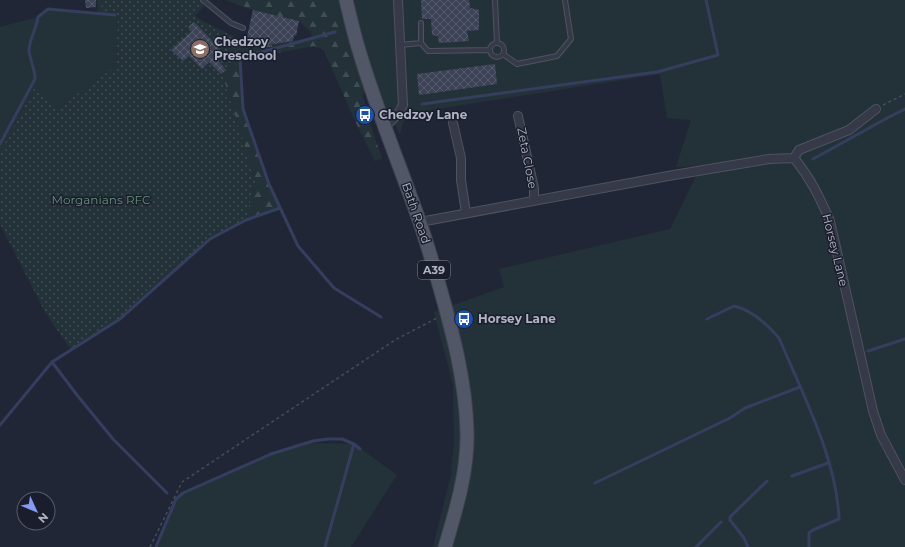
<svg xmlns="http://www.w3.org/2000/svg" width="905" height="547" viewBox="0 0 905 547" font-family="Montserrat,sans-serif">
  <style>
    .green { fill: #233238 }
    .forest { fill: url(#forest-firs) }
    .park { fill: url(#park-dots) }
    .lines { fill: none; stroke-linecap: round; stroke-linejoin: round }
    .stream { stroke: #353e5e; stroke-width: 3 }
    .building { fill: url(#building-cross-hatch) }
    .lane-casing { stroke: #4f5362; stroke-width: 6 }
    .street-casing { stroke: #4f5362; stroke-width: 10 }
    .primary-casing { stroke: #3e4251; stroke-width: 15 }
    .path { stroke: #414f56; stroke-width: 1.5; stroke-dasharray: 3 3; stroke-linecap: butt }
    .lane { stroke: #353948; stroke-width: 4 }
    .street { stroke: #353948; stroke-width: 8 }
    .primary { stroke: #525768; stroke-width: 13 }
    .labels { text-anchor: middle; stroke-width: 3; stroke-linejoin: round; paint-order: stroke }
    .shield { fill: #1a1e2c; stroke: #828696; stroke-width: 1 }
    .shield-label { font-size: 11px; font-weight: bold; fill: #afb3c4 }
    .poi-label { font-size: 12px; font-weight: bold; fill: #afb3c4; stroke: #1a1e2c; text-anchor: start }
    .street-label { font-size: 12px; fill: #afb3c4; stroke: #1a1e2c }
    .park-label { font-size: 12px; fill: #67947a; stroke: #1a1e2c }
  </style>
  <defs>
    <pattern id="forest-firs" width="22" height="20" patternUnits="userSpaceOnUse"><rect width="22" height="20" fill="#233238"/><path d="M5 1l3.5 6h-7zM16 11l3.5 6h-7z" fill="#404d53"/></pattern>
    <pattern id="park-dots" width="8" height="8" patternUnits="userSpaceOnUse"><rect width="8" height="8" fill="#233238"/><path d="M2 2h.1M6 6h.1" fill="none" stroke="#404d53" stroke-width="1.8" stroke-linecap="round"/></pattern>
    <pattern id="building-cross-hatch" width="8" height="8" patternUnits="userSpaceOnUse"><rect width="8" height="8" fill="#3d4357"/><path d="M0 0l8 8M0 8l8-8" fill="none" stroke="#565c6e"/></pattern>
  </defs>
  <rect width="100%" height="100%" fill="#212637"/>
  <path class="green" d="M97,0h27l-6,15 -2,51 -59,43 -21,-22 -36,65v-125l38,-10 10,-8 48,3 2,-2z
    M320,0h585v547h-472l18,-72 3,-33 -1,-57 -19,-73 70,-25 -5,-18 171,-40 31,-63 -25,1 15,-47 -24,-2 -7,-44 -254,40 -6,20 -20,-37 -18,-4 -28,-84z
    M299,443l55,1 43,31 -46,72h-193l18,-48 7,-6z"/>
  <path class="forest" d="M226,0h94l14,9 28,84 10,37 10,28 -7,3 -20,-40 -31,-71 -10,-4 -74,14 3,49 26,75 11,24 -34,12 9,-40 -32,-103 14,-39 9,3 21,4 45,-7 -1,-6 -12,-11 -46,-11z"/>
  <path class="park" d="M104,0h105l-14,16 9,6 33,16 -3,7 -4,20 -7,12 32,104 -9,39 -36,19 -90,80 -49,31 -26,-38 -45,-88v-72l36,-66 21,23 59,-43 2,-51 -19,-3z"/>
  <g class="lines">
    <path class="stream" d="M335,32l-95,26 3,51 26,75 29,62 36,42 47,29
      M422,104l235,-32 61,-17 -12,-55
      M0,144l35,-65c0,-10 -5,-19 -6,-28 0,-12 8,-23 9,-34l10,-8 67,6
      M813,159l76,-42 16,-8
      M707,319l27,-13c18,4 33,18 45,32 23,55 58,121 60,181l-26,11 -4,3v14
      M868,351l37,-12
      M52,362l25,33 36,44 54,54
      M0,425l52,-63 68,-43 90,-80 36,-19 34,-12
      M792,476l36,-13
      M595,483l135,-65 15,-10 55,-21
      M156,547l20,-48 7,-6 88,-39 42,-13 15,-2h14l12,5
      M325,547l29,-103 6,5
      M696,547l25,-25
      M748,547l-4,-9 -14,-18v-3l37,-36"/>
  </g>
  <path class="building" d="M85,0h11v7l-10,1z
    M421,0h48l1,8 9,2v20l-12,1 2,10 -30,2 -1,-7 -6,-1 -1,-16h-9z
    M253,10l46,11 -3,15 -2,-1 -1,6 -26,4 -21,-4z
    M194,22l31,32 -7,6 8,10 -5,4 -12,-12 -7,7 -13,-13 -6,5 -12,-11 21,-19 -4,-4z
    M495,64l2,20 -78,11 -2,-21z"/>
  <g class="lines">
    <g class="lane-casing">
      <path id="lane" d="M203,0l28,23 12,5
        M495,0l2,43
        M421,43l7,8 62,-1
        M490 50a7 7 0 1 1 14 0a7 7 0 1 1-14 0Z
        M400,45l21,-2v-20
        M503,54l14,10 40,-8 14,-17 -6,-39"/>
    </g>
    <g class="street-casing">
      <path id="street" d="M518,116l16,72v12
        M453,123l8,35v22l5,33
        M385,127l13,-13 5,-9 -5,-105
        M794,158l5,-8 50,-20 27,-21
        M420,222l248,-46 101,-17 25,-1c17,21 25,38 36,63l43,190 8,24 24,45"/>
    </g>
    <g class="primary-casing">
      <path id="primary" d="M346,0c4,16 7,31 12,47 17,59 41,116 61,173 7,20 13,41 19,61 14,49 28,100 29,151 1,39 -11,78 -22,115"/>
    </g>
    <path class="path" d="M883,105l22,-11
      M150,547l32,-65 213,-142 42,-22"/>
    <use href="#lane" class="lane"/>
    <use href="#street" class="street"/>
    <use href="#primary" class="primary"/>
  </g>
  <defs>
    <g id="school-disc" transform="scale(1)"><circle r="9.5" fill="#8d6e63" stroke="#1a1e2c"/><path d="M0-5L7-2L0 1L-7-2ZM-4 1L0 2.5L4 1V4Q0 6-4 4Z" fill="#fff"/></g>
    <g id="bus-disc" transform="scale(1)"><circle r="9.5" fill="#1a4fb4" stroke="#1a1e2c"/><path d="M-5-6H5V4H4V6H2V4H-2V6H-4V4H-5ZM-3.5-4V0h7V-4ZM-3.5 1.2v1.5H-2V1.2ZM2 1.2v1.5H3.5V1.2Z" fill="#fff"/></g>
  </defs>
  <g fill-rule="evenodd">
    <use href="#school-disc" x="200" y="49"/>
    <use href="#bus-disc" x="365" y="115"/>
    <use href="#bus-disc" x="464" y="319"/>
  </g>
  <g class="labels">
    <rect class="shield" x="418" y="261" width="32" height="18" rx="3"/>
    <g class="shield-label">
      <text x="434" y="274">A39</text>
    </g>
    <g class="poi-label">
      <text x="214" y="46">Chedzoy<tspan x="214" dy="14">Preschool</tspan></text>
      <text x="379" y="119">Chedzoy Lane</text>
      <text x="478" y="323">Horsey Lane</text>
    </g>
    <g class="street-label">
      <text transform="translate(527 158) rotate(79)" y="4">Zeta Close</text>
      <text transform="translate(416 213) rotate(71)" y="4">Bath Road</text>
      <text transform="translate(835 250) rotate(76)" y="4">Horsey Lane</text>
    </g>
    <g class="park-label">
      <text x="101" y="204">Morganians RFC</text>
    </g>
  </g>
  <g transform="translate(36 511) rotate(134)"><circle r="19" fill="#1a1e2c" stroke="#565a69"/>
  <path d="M0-3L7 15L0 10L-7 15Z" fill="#849af4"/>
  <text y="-6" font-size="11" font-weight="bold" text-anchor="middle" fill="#afb3c4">N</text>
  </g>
</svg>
